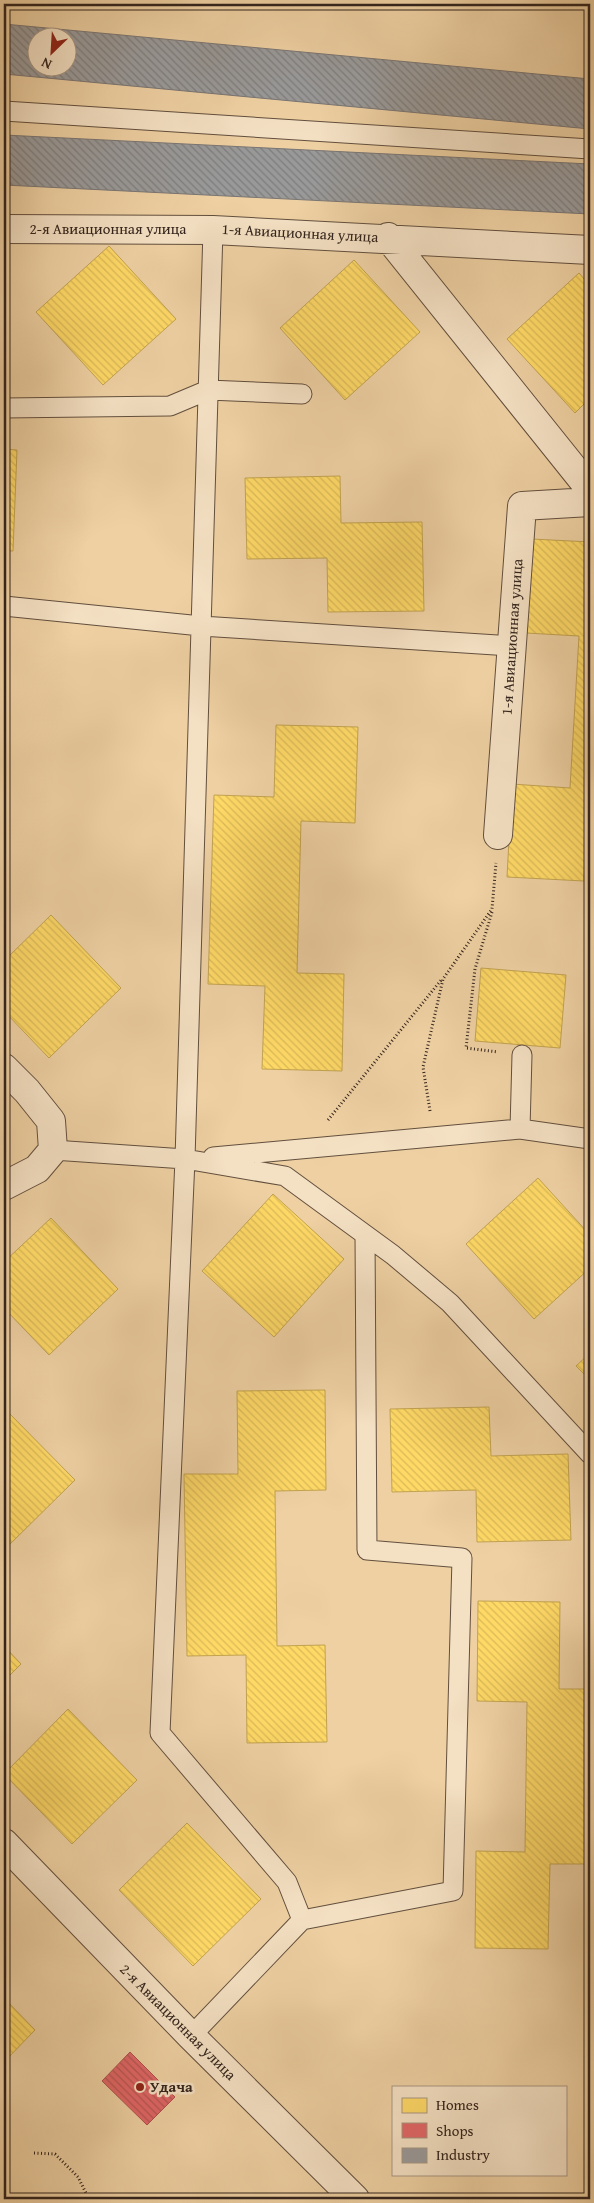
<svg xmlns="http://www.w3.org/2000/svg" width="594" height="2203" viewBox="0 0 594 2203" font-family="'Gentium Book Plus',serif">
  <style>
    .homes { fill: url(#homes-back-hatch); stroke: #c2a350 }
    .shops { fill: url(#shops-back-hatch); stroke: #ac5250 }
    .industry { fill: url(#industry-back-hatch); stroke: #7a7674; fill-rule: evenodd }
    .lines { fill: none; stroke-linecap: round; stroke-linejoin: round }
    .service-casing { stroke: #624f3e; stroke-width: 21 }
    .minor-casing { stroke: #624f3e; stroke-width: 30 }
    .path { stroke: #33241d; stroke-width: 3; stroke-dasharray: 1 2.5; stroke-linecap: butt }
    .service { stroke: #f4e0c3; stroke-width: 19 }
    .minor { stroke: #f4e0c3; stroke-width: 28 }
    .poi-dot { fill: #8f2418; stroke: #f4e0c3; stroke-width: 2 }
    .labels { text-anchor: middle; stroke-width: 5; stroke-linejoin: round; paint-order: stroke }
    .street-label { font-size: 15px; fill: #33241d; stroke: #f4e0c3 }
    .poi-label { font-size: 15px; font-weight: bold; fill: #33241d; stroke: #f4e0c3; text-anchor: start }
  </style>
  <defs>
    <pattern id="homes-back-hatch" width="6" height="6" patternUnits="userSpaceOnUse" patternTransform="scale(1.25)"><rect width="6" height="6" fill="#ffd966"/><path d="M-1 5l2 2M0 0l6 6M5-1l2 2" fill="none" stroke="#dbba58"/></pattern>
    <pattern id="shops-back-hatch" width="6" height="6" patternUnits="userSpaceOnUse" patternTransform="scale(1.25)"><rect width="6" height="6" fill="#e06666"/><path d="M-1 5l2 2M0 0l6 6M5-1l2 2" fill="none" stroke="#b65453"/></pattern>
    <pattern id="industry-back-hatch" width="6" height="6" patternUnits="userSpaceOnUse" patternTransform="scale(1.25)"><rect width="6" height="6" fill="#999"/><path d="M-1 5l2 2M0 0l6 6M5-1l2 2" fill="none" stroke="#7d7d7c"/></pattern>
  </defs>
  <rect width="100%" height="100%" fill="#eed0a2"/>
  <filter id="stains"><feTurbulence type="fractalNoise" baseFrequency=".004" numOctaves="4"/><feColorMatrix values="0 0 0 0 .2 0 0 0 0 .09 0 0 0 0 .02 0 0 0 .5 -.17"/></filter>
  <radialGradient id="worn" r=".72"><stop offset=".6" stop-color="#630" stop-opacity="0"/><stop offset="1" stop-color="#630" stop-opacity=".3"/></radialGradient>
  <path class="homes" d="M109,246l67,73 -73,66 -67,-73z
    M354,260l66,72 -75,68 -65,-72z
    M579,273l11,13v112l-15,15 -68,-74z
    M4,449l13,1 -4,101h-9z
    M340,476l1,47 81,-1 2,89 -96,1 -1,-54 -80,1 -2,-81z
    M532,539l58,3v261h-2l-4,78 -77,-4 5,-93 58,4 9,-152 -53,-3z
    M276,725l82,2 -3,96 -54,-2 -4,152 47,1 -2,97 -80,-2 3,-83 -57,-2 6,-189 60,2z
    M51,915l70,73 -72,70 -45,-47v-50z
    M481,968l85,7 -6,73 -85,-7z
    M538,1178l52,57v33l-56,51 -68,-75z
    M273,1194l71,65 -70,78 -72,-66z
    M51,1218l67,71 -69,66 -45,-47v-46z
    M590,1353v27l-14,-14z
    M325,1390l1,100 -51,1 2,155 48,-1 2,97 -80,1 -1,-88 -59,1 -3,-182h54l-1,-83z
    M489,1407l2,49 77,-2 3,86 -94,2 -1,-52 -84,2 -2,-83z
    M4,1408l71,72 -71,70z
    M478,1601l82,1 -1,87h31v175h-40l-2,85 -73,-1 1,-97 49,1 2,-150 -50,-1z
    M4,1646l17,18 -17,17z
    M68,1709l69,71 -65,64 -68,-70z
    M187,1823l74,76 -68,67 -74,-76z
    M4,1998l31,32 -31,32z"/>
  <path class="shops" d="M130,2052l45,45 -28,28 -45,-44z"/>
  <path class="industry" d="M4,24l586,55v50l-586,-55zM38,38h30v30h-30z
    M4,135l586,29v50l-586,-29z"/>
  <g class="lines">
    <g class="service-casing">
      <path id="service" d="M4,111l586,38
        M4,408l166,-2 38,-16 94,4
        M4,606l197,20 311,20
        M520,1129l2,-74
        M53,1150l132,9 100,17 108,79 57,48 140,151
        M213,1157l307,-28 70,10
        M302,1920l151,-29 9,-333 -95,-8 -2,-315
        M191,2036l111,-116 -15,-38 -127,-149 25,-574 28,-929"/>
    </g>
    <g class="minor-casing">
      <path id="minor" d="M4,229l209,1 377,20
        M388,237l202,252
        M498,835l24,-329 68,-4
        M4,1068l23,23 24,30 2,29 -16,19 -33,17
        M4,1843l187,193 164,163"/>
    </g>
    <path class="path" d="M492,912l-17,57 -9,79 32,4
      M430,1111l-7,-44 20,-88 49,-70 4,-46
      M328,1120l114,-141
      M34,2153l21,1 23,23 11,22"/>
    <use href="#service" class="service"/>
    <use href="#minor" class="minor"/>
  </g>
  <circle class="poi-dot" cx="140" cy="2087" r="5"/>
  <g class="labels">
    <g class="street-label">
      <text x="108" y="234">2-я Авиационная улица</text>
      <text transform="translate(300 233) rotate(3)" y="5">1-я Авиационная улица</text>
      <text transform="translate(512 637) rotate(-86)" y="5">1-я Авиационная улица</text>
      <text transform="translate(178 2022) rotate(45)" y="5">2-я Авиационная улица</text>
    </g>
    <g class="poi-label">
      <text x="150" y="2092">Удача</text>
    </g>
  </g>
  <rect width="594" height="2203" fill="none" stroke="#eed0a2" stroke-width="20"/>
  <rect x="5" y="5" width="584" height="2193" fill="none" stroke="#33241d" stroke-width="2.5"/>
  <rect x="10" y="10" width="574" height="2183" fill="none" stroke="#33241d"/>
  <rect x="392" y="2086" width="175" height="90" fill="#f4e0c3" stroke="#a79581"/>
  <rect x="402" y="2098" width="25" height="15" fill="#ffd966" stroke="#a79581"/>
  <text x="436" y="2110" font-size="15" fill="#33241d">Homes</text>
  <rect x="402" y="2123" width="25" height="15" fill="#e06666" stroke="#a79581"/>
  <text x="436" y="2136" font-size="15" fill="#33241d">Shops</text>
  <rect x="402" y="2148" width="25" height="15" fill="#999999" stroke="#a79581"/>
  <text x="436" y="2160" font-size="15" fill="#33241d">Industry</text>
  <g transform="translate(52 52) rotate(205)"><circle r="24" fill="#f4e0c3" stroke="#a79581"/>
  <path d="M0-4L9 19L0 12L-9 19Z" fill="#8f2418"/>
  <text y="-8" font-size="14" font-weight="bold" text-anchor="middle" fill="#33241d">N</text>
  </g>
  <rect width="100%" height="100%" filter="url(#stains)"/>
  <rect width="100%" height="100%" fill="url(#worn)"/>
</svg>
